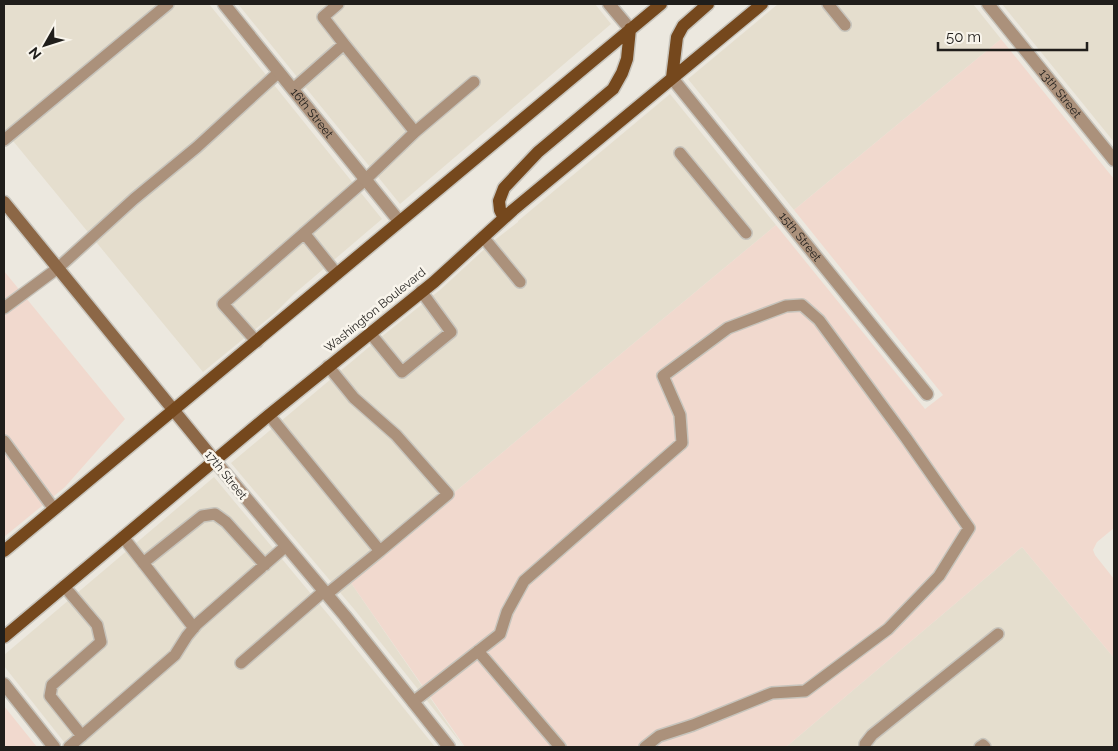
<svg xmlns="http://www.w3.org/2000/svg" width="1118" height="751" viewBox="0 0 1118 751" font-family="Raleway,sans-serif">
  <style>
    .built { fill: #e5dece }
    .industrial { fill: #f1d9ce }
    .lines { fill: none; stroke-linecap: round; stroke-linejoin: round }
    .service-casing { stroke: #c7c4bc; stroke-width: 14 }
    .minor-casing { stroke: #c7c4bc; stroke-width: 15 }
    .tertiary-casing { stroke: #c7c4bc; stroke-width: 15 }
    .secondary-casing { stroke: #c7c4bc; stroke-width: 15 }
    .primary-casing { stroke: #c7c4bc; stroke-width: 15 }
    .service { stroke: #ab917b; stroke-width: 11 }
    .minor { stroke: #ab917b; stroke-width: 12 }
    .tertiary { stroke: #ab917b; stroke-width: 12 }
    .secondary { stroke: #8c6746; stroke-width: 12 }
    .primary { stroke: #75481d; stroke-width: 12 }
    .labels { text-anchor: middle; stroke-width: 5; stroke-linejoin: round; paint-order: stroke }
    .street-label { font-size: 12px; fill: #201e1b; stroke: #f9f5ec }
  </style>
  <rect width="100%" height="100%" fill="#ece8df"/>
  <path class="built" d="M4,4h205l173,215 -88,75 -19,19 -72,59 -199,-242z
    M238,4h357l16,20 -211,180z
    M778,4h195l28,35 -207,171 -106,-131z
    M1002,4h112v138z
    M670,94l106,131 -427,355 115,167 -110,-138 -123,-146 144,-121 65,-52 51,-47 27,-21v-1z
    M214,477l122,147 99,123h-367l-64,-81v-11z
    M1022,547l92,111v89h-328z"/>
  <path class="industrial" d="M1001,39l113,140v349l-17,14 -4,8 2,5 19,24v79l-92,-111 -236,200h-321l-116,-167 427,-355 149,184 18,-14 -149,-185z
    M4,271l121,148 -60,68 -61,50z
    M4,706l33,41h-33z"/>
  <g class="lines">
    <g class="service-casing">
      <path id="service" d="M338,4l-15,13 21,27
        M828,4l17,21
        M415,132l59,-50
        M4,140l164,-136
        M680,153l66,80
        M304,233l33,41
        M483,237l37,45
        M4,308l54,-40 76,-69 63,-52 82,-75
        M370,333l32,39 49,-40 -30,-41
        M257,342l-34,-38 142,-124 50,-48 -71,-88 -51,45
        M328,366l26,32 42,37 52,59 -68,57
        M269,415l111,136 -53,43
        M4,441l50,68
        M123,537l71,91
        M143,563l59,-47 13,-2 11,8 39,43
        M64,586l33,39 4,17 -49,43 -2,11 32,40
        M478,651l82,96
        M241,663l83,-72
        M413,702l87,-68 7,-22 17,-31 158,-138 -2,-28 -17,-39 65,-48 58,-22 16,-1 17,15 87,118 63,90 -30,48 -51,53 -83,62 -33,2 -79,32 -34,11 -14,11
        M69,747l106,-92 12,-19 10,-12 89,-78
        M865,747v-3l7,-9 126,-101
        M980,747l3,-2 2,2"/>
    </g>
    <g class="minor-casing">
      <g id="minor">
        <path id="s1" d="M224,4l175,217"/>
        <path d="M609,4l21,25"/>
        <path id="s2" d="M988,4l126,156"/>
        <path id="s3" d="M672,78l255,316"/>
        <path d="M4,684l50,63"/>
      </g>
    </g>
    <g class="tertiary-casing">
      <path id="tertiary" d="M215,461l130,155 104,131"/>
    </g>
    <g class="secondary-casing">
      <path id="secondary" d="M4,202l211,259"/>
    </g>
    <g class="primary-casing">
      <path id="primary" d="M672,78l5,-41 6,-11 25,-22
        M504,218l-4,-8 -1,-9 5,-13 34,-36 75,-63 9,-16 5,-14 3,-30
        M4,551l657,-547
        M4,637l265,-222 165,-133 79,-72 249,-206"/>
    </g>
    <use href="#service" class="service"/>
    <use href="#minor" class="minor"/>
    <use href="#tertiary" class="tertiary"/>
    <use href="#secondary" class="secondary"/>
    <use href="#primary" class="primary"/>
  </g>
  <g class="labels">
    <g class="street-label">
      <text dy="4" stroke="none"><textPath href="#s2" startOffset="115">13th Street</textPath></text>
      <text dy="4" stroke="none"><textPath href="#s1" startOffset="140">16th Street</textPath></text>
      <text dy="4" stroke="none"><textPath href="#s3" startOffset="204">15th Street</textPath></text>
      <text transform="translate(375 310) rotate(-39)" y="4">Washington Boulevard</text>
      <text transform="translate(226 475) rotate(51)" y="4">17th Street</text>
    </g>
  </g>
  <rect width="1118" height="751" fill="none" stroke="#201e1b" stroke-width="10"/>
  <g transform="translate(45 45) rotate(231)" stroke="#f9f5ec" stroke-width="4" paint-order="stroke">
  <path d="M0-4L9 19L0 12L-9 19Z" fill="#201e1b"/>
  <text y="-8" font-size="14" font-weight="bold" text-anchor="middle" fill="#201e1b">N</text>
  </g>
  <path d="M938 42v8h149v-8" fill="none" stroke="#201e1b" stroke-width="2.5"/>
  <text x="946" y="42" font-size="15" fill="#201e1b" stroke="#f9f5ec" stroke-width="4" paint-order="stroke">50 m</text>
</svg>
